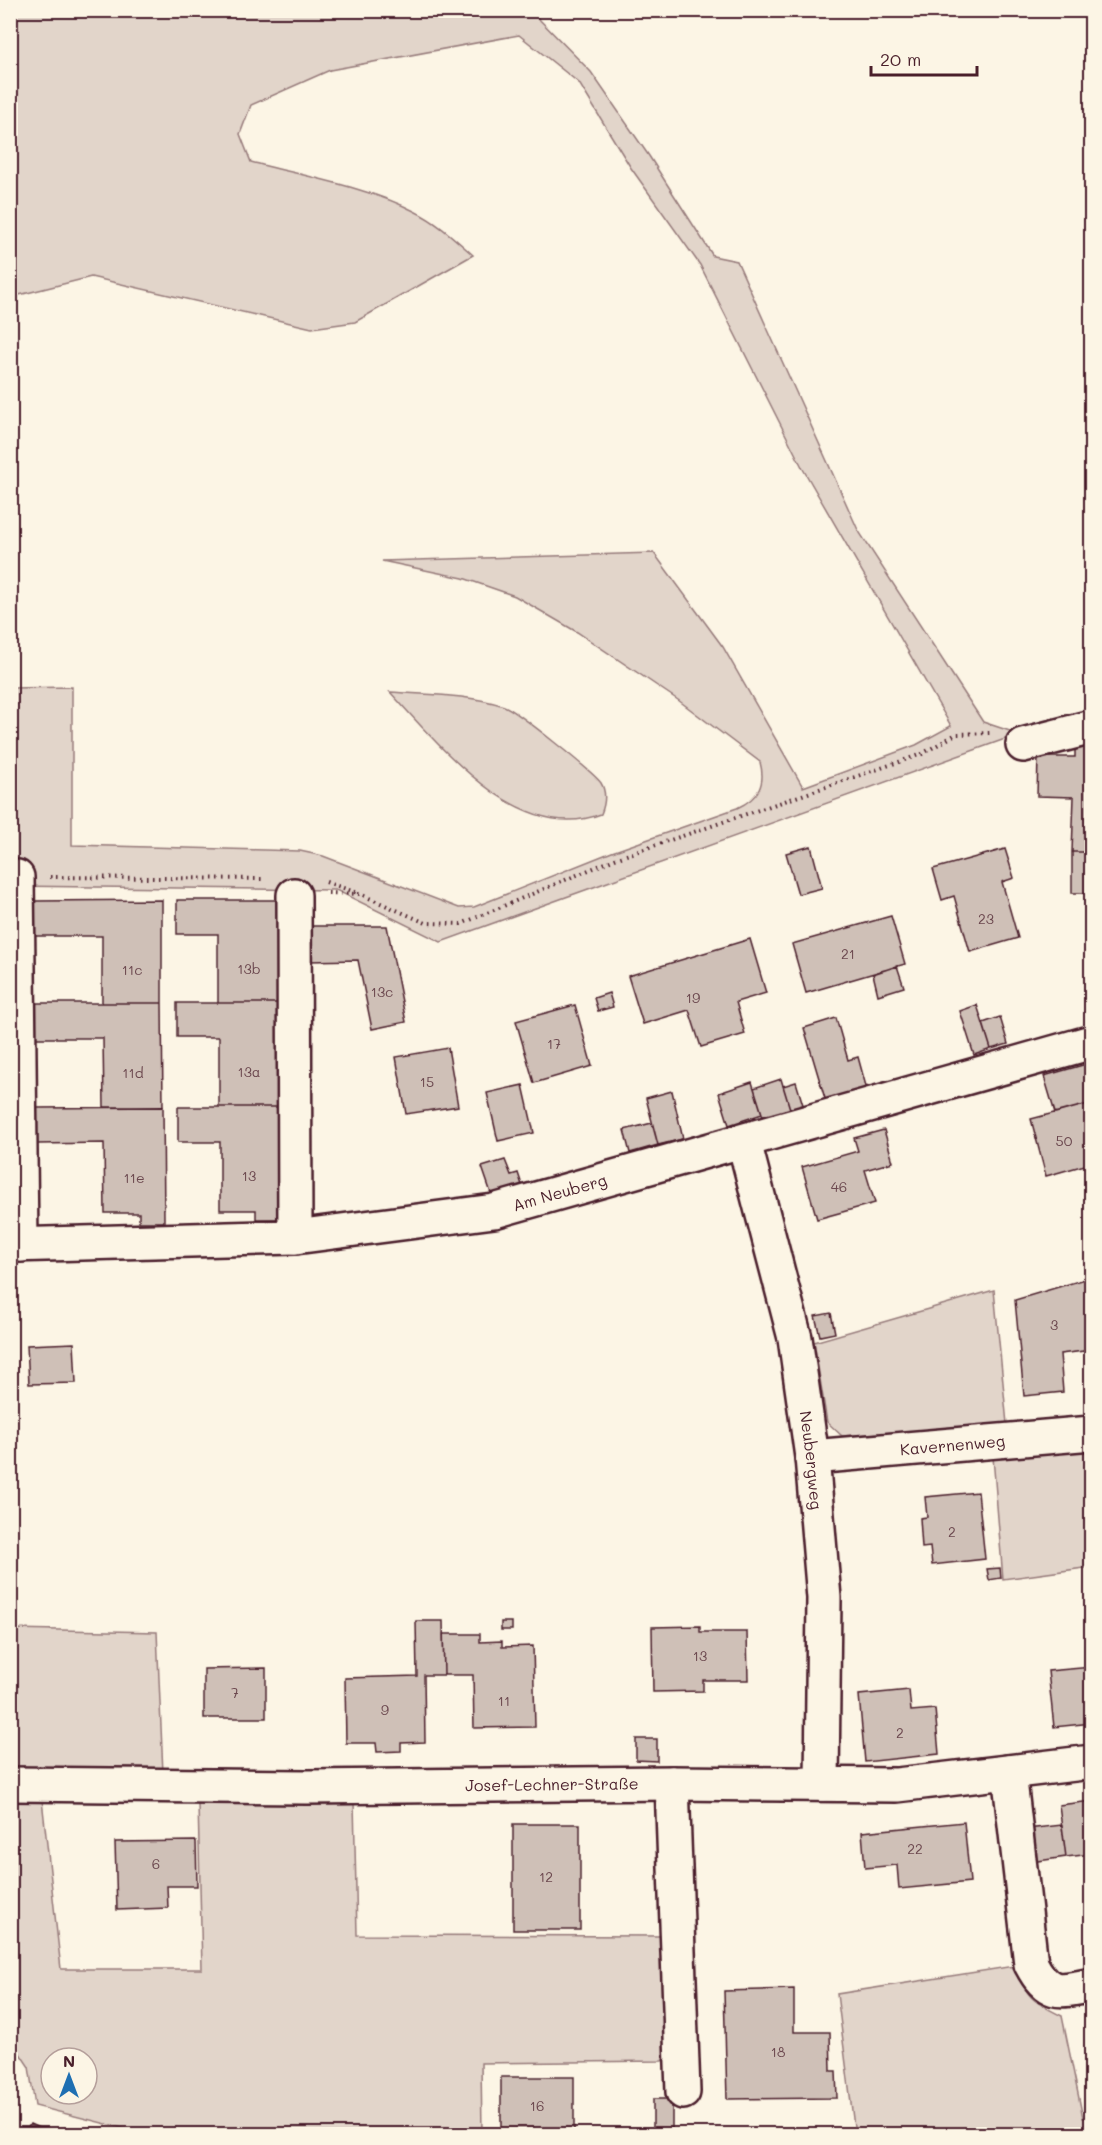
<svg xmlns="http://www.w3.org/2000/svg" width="1102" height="2145" viewBox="0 0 1102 2145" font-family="Mali,sans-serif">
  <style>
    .green { fill: #e2d5ca; stroke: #967a7a; stroke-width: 1.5; fill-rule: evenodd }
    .building { fill: #cfc0b7; stroke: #4a1f2b; stroke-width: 1.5 }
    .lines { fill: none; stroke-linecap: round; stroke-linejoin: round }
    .minor-casing { stroke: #4a1f2b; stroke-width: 38 }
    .path { stroke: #4a1f2b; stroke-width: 4; stroke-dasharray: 1.5 4.5; stroke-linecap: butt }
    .minor { stroke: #fcf5e5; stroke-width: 33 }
    .labels { text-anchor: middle; stroke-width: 4.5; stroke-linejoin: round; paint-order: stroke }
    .number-label { font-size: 14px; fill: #6b474e }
    .street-label { font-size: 16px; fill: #4a1f2b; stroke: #fcf5e5 }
  </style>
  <rect width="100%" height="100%" fill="#fcf5e5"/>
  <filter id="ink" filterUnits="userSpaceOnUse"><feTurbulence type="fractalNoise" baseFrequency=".0167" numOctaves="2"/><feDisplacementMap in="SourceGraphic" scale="12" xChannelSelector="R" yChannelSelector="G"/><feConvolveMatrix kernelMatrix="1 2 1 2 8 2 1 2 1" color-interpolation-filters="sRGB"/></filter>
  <g filter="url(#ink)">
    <path class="green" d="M11,11h520l60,61 58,84 64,100 24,5 121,269 125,192 36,12 -578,208 -105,-52 -325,-4v-198l61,-1v158l228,6 23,5 136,52 15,-1 138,-55 125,-44c22,-10 29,-24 23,-46l-82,-62 -101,-68 -62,-36 -52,-18 -81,-17 272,-8 69,94 80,140 113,-42 35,-19 -148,-257 -103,-204 -69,-97 -52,-85 -60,-48 -189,35 -79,35 -11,29 11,28c48,13 120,26 163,49 23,11 41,28 59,44l-118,67 -43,6 -221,-51 -80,20z
      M390,692c38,3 78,2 114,14 12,4 90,67 97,77 6,10 4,21 0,31 -82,32 -162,-69 -211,-122z
      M994,1290l13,134 -165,12 -15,-14 -13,-80z
      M1091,1448v119l-88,12 -10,-122z
      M11,1629l146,3 6,142 -152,-3z
      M11,1799l31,1 19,169h141l-4,-166 156,-1 3,133 311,1 4,105 -10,20 -181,2 1,71h-336l-111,-28 -6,-39 -18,-27zM51,2058h36v36h-36z
      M1014,1966c13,31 17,35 48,50l21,102 8,-1v17h-236l-18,-140z"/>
    <path class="building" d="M1075,746l14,1 -1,11h4v94h-20l2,-55 -37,-1 1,-39h37z
      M811,846l11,42 -24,6 -12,-41z
      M1005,849l9,29 -12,4 16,56 -48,14 -16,-56 -12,4 -9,-31z
      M1072,852h20v41h-20z
      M162,900v103h-60v-67h-67v-35z
      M177,900h102v103h-61v-69h-41z
      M891,916l14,48 -99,29 -14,-49z
      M309,926h78l19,96 -34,7 -14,-69 -49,1z
      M750,939l16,54 -30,9 9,32 -44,13 -12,-37 -46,14 -15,-48z
      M897,966l7,21 -26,8 -5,-21z
      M609,993l4,14 -15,4 -4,-13z
      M36,1003h126l1,104h-59l-1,-69h-67z
      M177,1003h102v104h-60v-70h-42z
      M575,1005l17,61 -58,17 -18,-62z
      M977,1005l14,44 -17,6 -14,-44z
      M1000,1017l8,27 -17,5 -8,-26z
      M836,1018l12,42 10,-3 9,33 -41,12 -22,-74z
      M448,1048l10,58 -52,8 -10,-57z
      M1090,1063l2,40 -37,10 -11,-37z
      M781,1079l10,33 -27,8 -10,-32z
      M752,1082l10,32 -33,11 -10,-32z
      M796,1082l8,26 -13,4 -8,-26z
      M523,1085l11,48 -36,8 -11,-48z
      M672,1091l11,48 -25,6 -12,-47z
      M1092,1103v60l-46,13 -15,-57z
      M163,1107l1,115h-25v-9h-34l-1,-70 -67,1v-36z
      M178,1107h101v112h-23v-9h-36v-68h-42z
      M652,1123l6,22 -28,8 -6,-23z
      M884,1130l9,32 -28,8 10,33 -58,16 -15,-52 56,-16 -4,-13z
      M505,1160l6,15 7,-2 5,15 -30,11 -11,-32z
      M1092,1277v73l-32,4 3,38 -39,4 -9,-96z
      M831,1313l4,20 -15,3 -5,-20z
      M74,1343l2,40 -47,1 -2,-39z
      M978,1492l7,67 -53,6 -2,-18 -8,1 -2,-30 7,-1 -2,-20z
      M1000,1568l1,10 -12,2 -2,-11z
      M416,1621h27l1,54h-20l1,67 -24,1v8l-24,1 -1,-9h-30l-1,-65 72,-2z
      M501,1622h11v8h-11z
      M700,1626v6h47l1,48h-45v11l-50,1 -1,-65z
      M443,1634h37v8l22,-1v6l31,-1 2,81 -61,1 -1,-53h-29z
      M1092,1667v56l-38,4 -6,-56z
      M266,1668v50h-62v-49z
      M909,1690l2,21 24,-2 4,45 -74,8 -6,-67z
      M636,1739h21v22l-21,-1z
      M1092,1801v53l-26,3 -7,-52z
      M964,1822l6,60 -71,7 -2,-24 -32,3 -3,-36z
      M513,1824h67v106h-67z
      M1062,1825l4,32 -35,5 -4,-33z
      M196,1841l1,45h-30l1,22 -51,2 -2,-68z
      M794,1989v43h36l1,39h5l1,27 -110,1 -3,-108z
      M501,2077h73v57h-73z
      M653,2099h19v35h-19z
      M30,2124l22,10h-27z"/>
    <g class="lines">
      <g class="minor-casing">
        <g id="minor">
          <path d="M1023,745l69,-18"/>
          <path d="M17,877l4,368"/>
          <path d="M294,895l1,342"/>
          <path id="s1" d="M744,1142l51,196 17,119 12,141 -2,186"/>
          <path id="s2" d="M10,1245l285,-8 199,-26 598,-169"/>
          <path id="s3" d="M812,1457l280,-24"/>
          <path d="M1009,1772l22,192c17,32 28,28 61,21"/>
          <path d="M672,1783l11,309"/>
          <path id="s4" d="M10,1784l297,3 365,-4 225,2 195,-23"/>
        </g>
      </g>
      <path class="path" d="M50,877l215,2
        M326,882l32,11
        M328,893l32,1 66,29 35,1 154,-65 307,-105 34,-20 36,-1"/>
      <use href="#minor" class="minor"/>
    </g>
  </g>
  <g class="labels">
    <g class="number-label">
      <text x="986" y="924">23</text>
      <text x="848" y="959">21</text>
      <text x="249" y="974">13b</text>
      <text x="132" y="975">11c</text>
      <text x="382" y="997">13c</text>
      <text x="693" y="1003">19</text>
      <text x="554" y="1049">17</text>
      <text x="249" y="1077">13a</text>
      <text x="133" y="1078">11d</text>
      <text x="427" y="1087">15</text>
      <text x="1064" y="1146">50</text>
      <text x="249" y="1181">13</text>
      <text x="134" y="1183">11e</text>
      <text x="839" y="1192">46</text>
      <text x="1054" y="1330">3</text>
      <text x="952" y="1537">2</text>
      <text x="700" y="1661">13</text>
      <text x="235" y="1698">7</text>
      <text x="504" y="1706">11</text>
      <text x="385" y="1715">9</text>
      <text x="900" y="1738">2</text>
      <text x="915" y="1854">22</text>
      <text x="156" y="1869">6</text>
      <text x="546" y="1882">12</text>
      <text x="778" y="2057">18</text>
      <text x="537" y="2111">16</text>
    </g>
    <g class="street-label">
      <text dy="6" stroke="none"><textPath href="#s2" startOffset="554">Am Neuberg</textPath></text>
      <text dy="6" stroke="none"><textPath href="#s3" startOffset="141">Kavernenweg</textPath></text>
      <text dy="6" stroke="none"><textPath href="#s1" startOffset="326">Neubergweg</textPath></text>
      <text dy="6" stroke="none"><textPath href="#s4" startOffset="542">Josef-Lechner-Straße</textPath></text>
    </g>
  </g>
  <rect width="1102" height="2145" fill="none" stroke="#fcf5e5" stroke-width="36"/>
  <rect x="18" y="18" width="1066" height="2109" fill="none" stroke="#4a1f2b" stroke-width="2" filter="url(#ink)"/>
  <g transform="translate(69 2076)"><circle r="28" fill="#fcf5e5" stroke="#b59f9b" stroke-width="1.5"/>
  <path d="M0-4.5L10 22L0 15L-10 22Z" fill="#1f6fb2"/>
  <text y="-9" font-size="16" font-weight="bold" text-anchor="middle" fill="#4a1f2b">N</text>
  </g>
  <path d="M871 66v9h106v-9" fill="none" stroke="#4a1f2b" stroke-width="3"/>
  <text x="880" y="66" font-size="18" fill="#4a1f2b" stroke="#fcf5e5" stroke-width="4.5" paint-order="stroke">20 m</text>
</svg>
